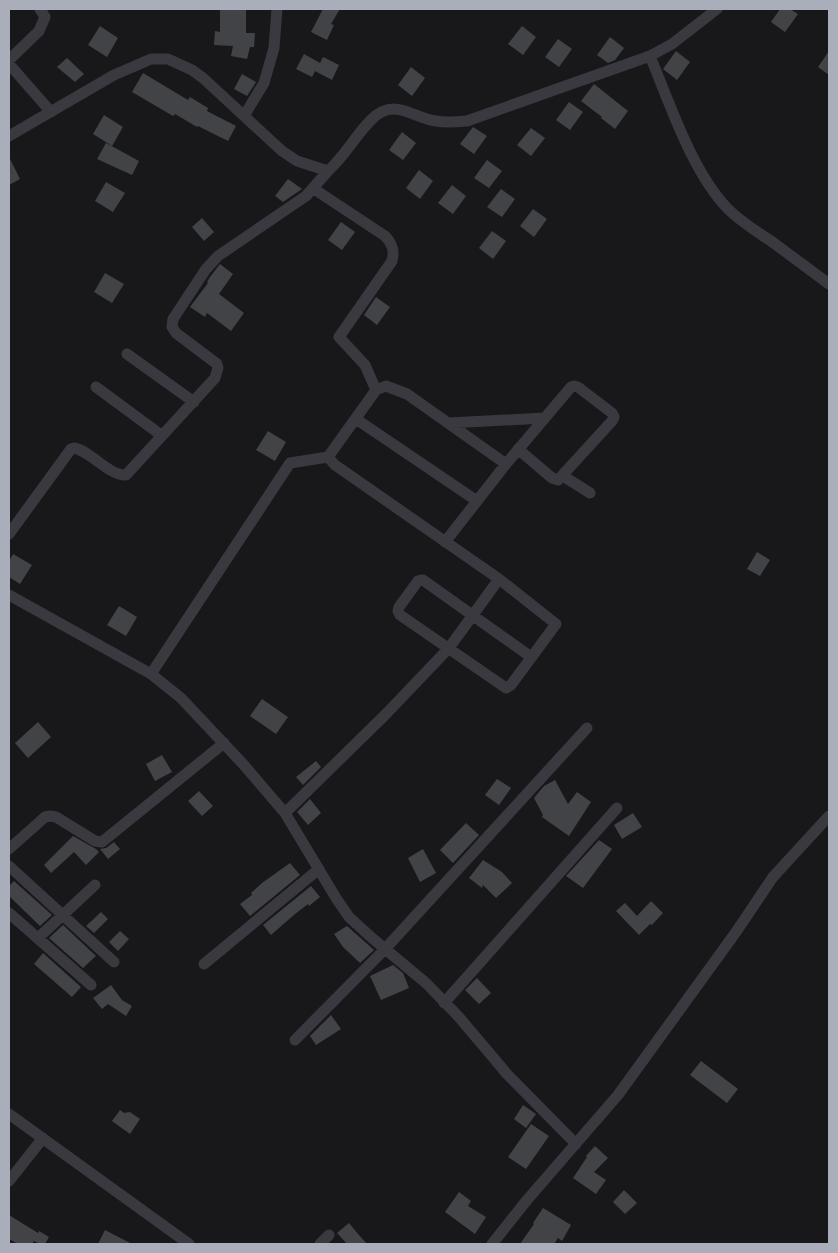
<svg xmlns="http://www.w3.org/2000/svg" width="838" height="1253" viewBox="0 0 838 1253" font-family="Figtree,sans-serif">
  <style>
    .building { fill: #424347 }
    .lines { fill: none; stroke-linecap: round; stroke-linejoin: round }
    .minor { stroke: #39393f; stroke-width: 11 }
  </style>
  <rect width="100%" height="100%" fill="#18181a"/>
  <path class="building" d="M220,9h26v24h9l-1,14h-4l-3,12 -16,-3 2,-10 -19,-1 1,-14 5,1z
    M323,9h17l-9,15 3,1 -7,15 -16,-8z
    M780,9h10l8,5 -13,18 -14,-10z
    M100,26l18,12 -11,19 -19,-12z
    M522,26l14,11 -13,18 -15,-11z
    M610,37l14,11 -9,12 -7,3 -11,-8z
    M558,39l14,10 -13,18 -14,-10z
    M676,51l14,11 -13,18 -14,-11z
    M829,51v24l-11,-8z
    M304,54l16,9 3,-6 16,8 -7,15 -17,-9 -3,6 -16,-8z
    M67,58l17,16 -9,8 -18,-15z
    M411,67l14,11 -13,18 -14,-11z
    M143,73l45,27 2,-3 18,11 -1,3 29,15 -8,15 -30,-15 -1,1 -22,-13 -2,2 -41,-24z
    M242,74l14,8 -9,14 -13,-7z
    M594,84l34,27 -13,18 -14,-11 1,-1 -21,-16z
    M569,102l14,10 -13,18 -14,-10z
    M104,115l19,12 -11,19 -19,-12z
    M473,127l14,9 -13,18 -14,-10z
    M531,128l14,10 -14,18 -14,-11z
    M402,132l14,11 -13,17 -14,-10z
    M106,143l33,18 -7,14 -35,-16z
    M9,157l11,22 -11,6z
    M487,160l15,11 -13,17 -15,-10z
    M419,170l14,11 -13,18 -14,-11z
    M288,179l14,10 -19,13 -8,-6z
    M106,182l19,11 -12,19 -18,-11z
    M452,185l14,11 -13,18 -15,-11z
    M501,189l14,10 -13,18 -15,-10z
    M533,209l14,10 -13,18 -14,-11z
    M202,218l12,14 -10,9 -12,-14z
    M341,222l14,10 -13,18 -14,-10z
    M492,231l14,10 -13,18 -14,-11z
    M220,264l13,10 -14,20 25,19 -13,18 -24,-18 -2,4 -15,-10 18,-24 -1,-1 3,-5z
    M105,273l19,11 -12,19 -18,-11z
    M376,297l14,10 -13,18 -13,-10z
    M268,431l18,11 -11,19 -19,-11z
    M757,552l13,8 -10,16 -13,-7z
    M13,554l19,11 -12,19 -11,-7v-16z
    M119,606l18,11 -11,19 -19,-11z
    M262,699l26,18 -12,17 -26,-18z
    M38,722l13,15 -23,21 -13,-15z
    M162,755l10,17 -17,9 -9,-17z
    M316,761l5,6 -18,18 -7,-8z
    M497,779l14,9 -12,17 -14,-10z
    M555,780l13,24 9,-12 14,10 -22,34 -27,-19 1,-2 -9,-17 10,-12z
    M199,791l14,15 -11,10 -14,-15z
    M310,799l11,14 -13,12 -11,-13z
    M633,813l9,14 -20,12 -8,-14z
    M466,823l13,12 -26,28 -13,-13z
    M73,836l23,13 3,3 -13,13 -12,-13 -23,21 -7,-8z
    M599,840l13,9 -29,39 -17,-12z
    M114,842l6,7 -12,10 -8,-10 6,-1z
    M423,849l13,24 -16,9 -12,-24z
    M483,860l19,12 10,11 -16,15 -13,-13 -1,3 -13,-10z
    M290,863l10,12 -50,41 -10,-12 12,-9 -1,-2 11,-10z
    M14,881l38,34 -12,11 -31,-30v-10z
    M311,886l9,11 -11,9 -1,-2 -13,10 -24,21 -8,-10z
    M651,901l12,12 -11,12 -2,-1 -11,11 -23,-24 9,-8 12,13z
    M101,912l7,7 -14,14 -8,-7z
    M63,925l33,31 -13,12 -34,-30z
    M347,926l27,24 -14,13 -17,-16 -9,-13z
    M120,931l9,8 -11,12 -9,-9z
    M43,953l38,34 -9,10 -38,-33z
    M393,965l10,8 6,15 -28,12 -11,-24z
    M477,978l14,15 -12,11 -14,-14z
    M111,985l11,15 10,6 -6,10 -18,-12 -6,5 -9,-11z
    M331,1015l10,14 -25,16 -6,-9z
    M701,1061l37,28 -11,14 -37,-28z
    M523,1105l13,9 -10,14 -12,-9z
    M120,1110l4,3 6,-1 10,7 -10,15 -18,-13z
    M531,1124l18,12 -23,33 -18,-12z
    M595,1146l13,12 -14,14 12,8 -10,14 -23,-16 14,-21 -1,-1z
    M624,1190l13,13 -12,11 -12,-12z
    M459,1192l12,9 -3,5 18,11 -11,17 -30,-22z
    M543,1208l28,17 -9,16 -4,-3 -4,6h-34l14,-20 -1,-1z
    M9,1215l29,18 1,-2 10,6 -4,7h-5l-6,-3 -2,3h-14l-9,-5z
    M349,1223l9,11 9,10h-20l-10,-11z
    M105,1230l27,14h-34z"/>
  <g class="lines">
    <path class="minor" d="M650,56c20,48 42,116 78,153 13,13 28,22 43,32 19,14 39,29 58,43
      M9,60l30,-29 6,-14 -5,-8
      M9,64l42,48
      M244,116l20,-33 10,-35 3,-39
      M9,136l105,-61 37,-16h17l24,11 11,8 79,73 15,10 31,10c17,-15 27,-35 43,-51 23,-23 40,-3 65,1 10,2 20,1 31,0l183,-65 22,-12 45,-35
      M127,354l67,48
      M96,387l65,48
      M376,390l10,-4 21,8 99,70
      M356,419l121,82
      M448,423l97,-5
      M328,457l7,8 164,114 57,45 -45,61 -5,3 -106,-73 -2,-4 1,-4 19,-26 5,-1 108,77
      M563,476l27,17
      M9,534l62,-85 3,-1c17,3 35,28 52,27l89,-97 3,-10 -1,-4 -41,-31 -4,-6 1,-8 33,-50 12,-13 88,-60 22,-25
      M445,542l61,-78 65,-77 3,-1 4,1 34,26 2,4 -2,4 -54,59 -6,-2 -34,-29
      M9,595l142,79 30,24 62,66 42,49 51,85 13,19 23,21 54,45 32,33 49,58 69,70
      M151,674l139,-211 38,-6 48,-67 -11,-25 -26,-28 53,-76c3,-11 0,-18 -7,-25l-71,-47
      M285,813l101,-99 63,-66 50,-69
      M9,849l36,-32 5,-1 6,1 39,24 7,1 122,-99
      M9,866l105,96
      M9,913l82,72
      M38,938l57,-53
      M204,964l115,-95
      M444,1003l173,-195
      M295,1040l90,-91 202,-221
      M9,1114l180,130
      M9,1181l34,-43
      M320,1244l9,-9
      M492,1244l35,-44 91,-105 118,-163 37,-55 56,-61"/>
  </g>
  <rect width="838" height="1253" fill="none" stroke="#aaaeba" stroke-width="20"/>
</svg>
